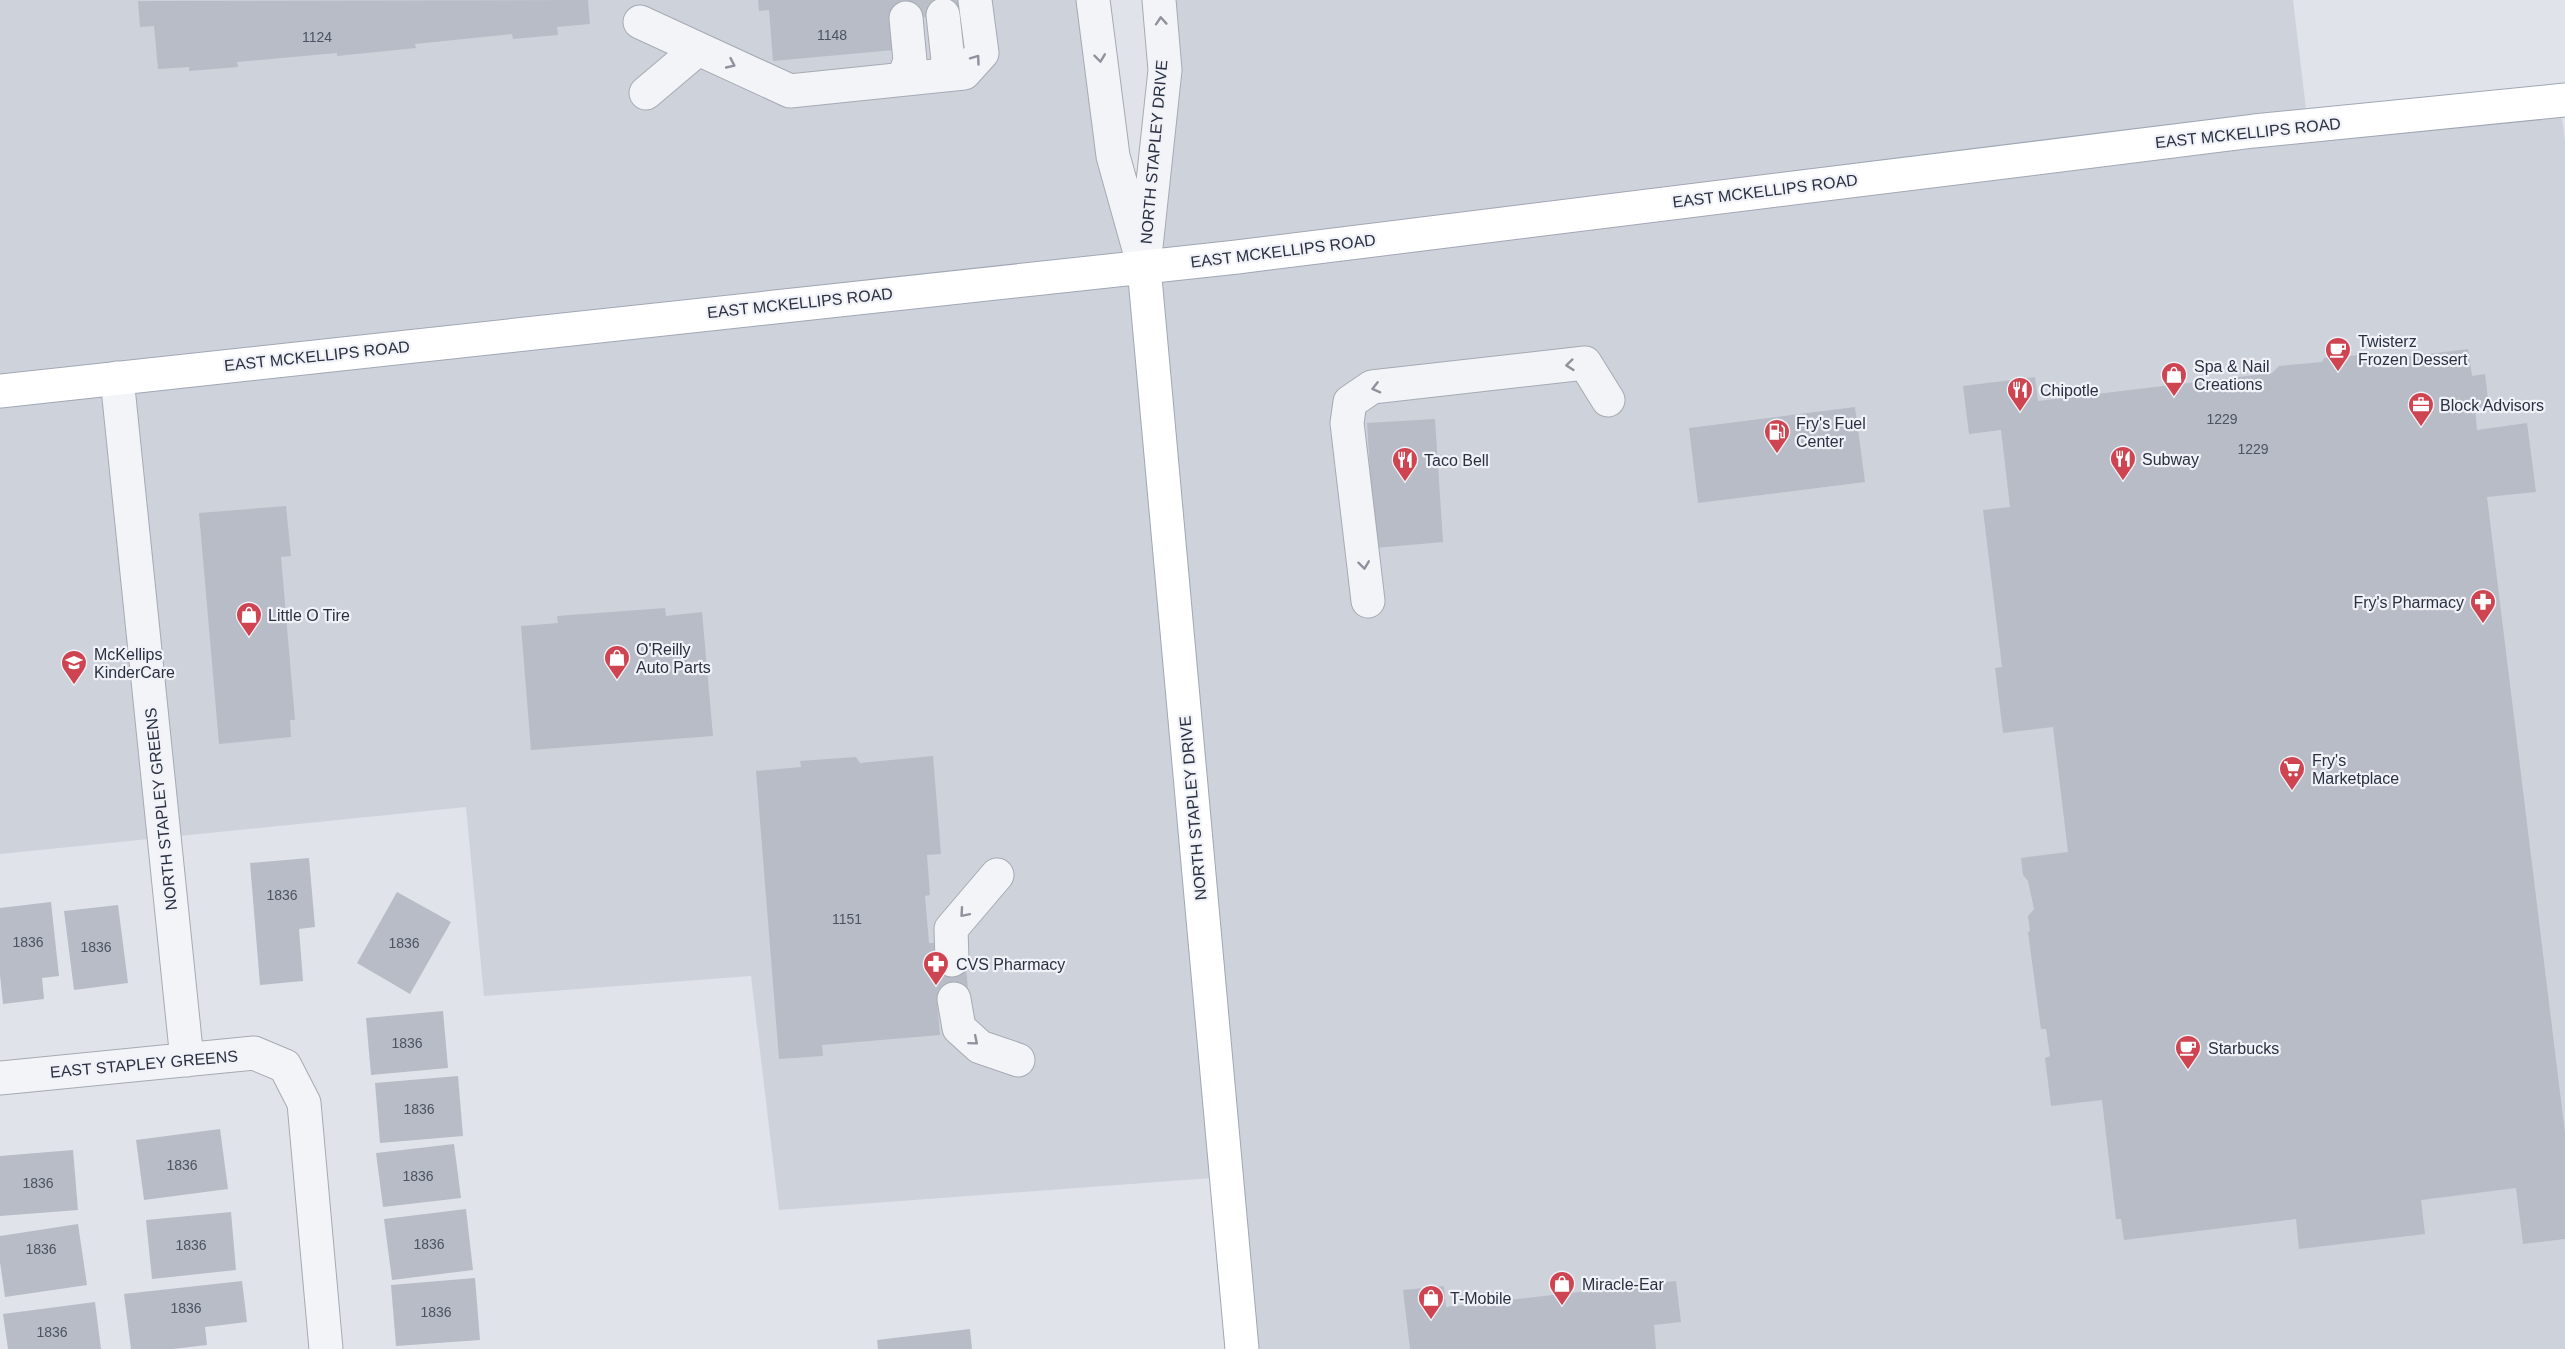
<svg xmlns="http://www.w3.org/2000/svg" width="2565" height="1349" font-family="Helvetica,sans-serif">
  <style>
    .built { fill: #ced2db }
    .building { fill: #b7bcc6 }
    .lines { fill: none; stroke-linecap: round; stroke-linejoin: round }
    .minor-tunnel { stroke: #bbbfc7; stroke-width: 33; stroke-dasharray: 33 16; stroke-linecap: butt }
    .minor-casing { stroke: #a5aab3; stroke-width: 35 }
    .major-casing { stroke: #a0a7b5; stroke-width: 35 }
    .minor { stroke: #f3f4f8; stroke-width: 33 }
    .major { stroke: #fff; stroke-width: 33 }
    .oneway { stroke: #8e929c }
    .labels { text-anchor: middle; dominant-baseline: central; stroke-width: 4.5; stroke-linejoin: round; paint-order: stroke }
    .number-label { font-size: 14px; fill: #4c5362 }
    .street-label { font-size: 16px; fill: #293041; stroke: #f0f2f7 }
    .poi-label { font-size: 16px; fill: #293041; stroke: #f0f2f7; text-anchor: start }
  </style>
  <rect width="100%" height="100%" fill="#e0e3e9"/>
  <path class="built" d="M 0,0 L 1094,0 L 1143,265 L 1159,0 L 2293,0 L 2308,126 L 2560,101 L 2565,141 L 2565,1349 L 1242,1349 L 1226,1177 L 779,1210 L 751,976 L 484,996 L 466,807 L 0,854 Z"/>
  <path class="building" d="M 588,0 L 590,24 L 557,27 L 558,35 L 513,39 L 512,34 L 415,44 L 416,48 L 337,56 L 337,53 L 237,62 L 238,67 L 189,71 L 189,67 L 158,69 L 154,26 L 140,27 L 138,1 Z
    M 758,0 L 958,0 L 960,14 L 891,20 L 894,50 L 773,61 L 769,10 L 759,11 Z
    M 2468,349 L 2472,376 L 2485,374 L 2489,407 L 2475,408 L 2477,430 L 2527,423 L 2536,492 L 2487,497 L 2565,1133 L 2565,1239 L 2523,1244 L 2516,1188 L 2421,1200 L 2425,1234 L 2299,1249 L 2296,1219 L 2124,1240 L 2121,1219 L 2116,1219 L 2102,1100 L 2051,1106 L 2045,1058 L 2050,1056 L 2046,1029 L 2041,1029 L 2028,932 L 2030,931 L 2028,916 L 2034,909 L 2028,881 L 2023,875 L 2021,858 L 2068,852 L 2053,727 L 2003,733 L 1995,668 L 2002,667 L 1983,510 L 2010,507 L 2001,430 L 1969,434 L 1963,386 L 2035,377 L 2038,401 L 2272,373 L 2279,366 L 2322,362 L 2324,358 L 2373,354 L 2379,360 Z
    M 1855,407 L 1865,482 L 1698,503 L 1689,428 Z
    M 1435,419 L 1443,542 L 1375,548 L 1367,423 Z
    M 286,506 L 291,556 L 281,557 L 295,720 L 290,720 L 291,737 L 219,744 L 199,513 Z
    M 665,608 L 666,616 L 702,612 L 713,736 L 531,750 L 521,626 L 558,623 L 557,616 Z
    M 933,756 L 941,854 L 927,855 L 930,895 L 925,896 L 929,943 L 935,943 L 936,960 L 965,958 L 969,998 L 937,1001 L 940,1035 L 822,1045 L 823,1056 L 779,1059 L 756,771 L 801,767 L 800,761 L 856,757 L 860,763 Z
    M 309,858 L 315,927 L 299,929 L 303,981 L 260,985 L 250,863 Z
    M 397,892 L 451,922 L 410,994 L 357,963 Z
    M 51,902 L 59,976 L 42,978 L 44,999 L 3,1004 L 0,975 L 0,908 Z
    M 118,905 L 128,983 L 74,990 L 64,911 Z
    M 443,1011 L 448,1068 L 371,1075 L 366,1018 Z
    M 458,1076 L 463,1136 L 380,1143 L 375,1083 Z
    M 220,1129 L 228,1189 L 144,1200 L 136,1140 Z
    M 454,1144 L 461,1198 L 383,1207 L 376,1153 Z
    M 73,1150 L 78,1210 L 0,1216 L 0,1156 Z
    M 466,1209 L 473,1270 L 392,1280 L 384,1219 Z
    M 231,1212 L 236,1270 L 152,1279 L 146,1220 Z
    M 78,1224 L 87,1285 L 5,1297 L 0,1262 L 0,1236 Z
    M 475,1278 L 480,1340 L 396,1346 L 391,1285 Z
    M 242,1281 L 247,1322 L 205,1327 L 207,1345 L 173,1349 L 131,1349 L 124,1294 Z
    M 1676,1281 L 1681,1322 L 1654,1325 L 1656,1349 L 1410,1349 L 1403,1290 L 1444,1286 L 1446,1307 Z
    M 95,1302 L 101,1349 L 8,1349 L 3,1314 Z
    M 970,1329 L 972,1349 L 878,1349 L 877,1340 Z"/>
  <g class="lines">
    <path class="minor-tunnel" d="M 921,0 L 923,17"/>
    <defs>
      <path id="minor" d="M 1093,0 L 1113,156 L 1144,267
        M 943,15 L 948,60 L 944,75
        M 640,22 L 790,91 L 964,73 L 982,53 L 975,0
        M 903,79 L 910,61 L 906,18
        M 646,93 L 698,49
        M 1146,247 L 1165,70 L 1159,0
        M 117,378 L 187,1060
        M 1368,601 L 1347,423 L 1350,402 L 1372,387 L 1585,363 L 1608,400
        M 952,960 L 951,929 L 997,875
        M 954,999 L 959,1028 L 980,1047 L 1018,1060
        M 0,1078 L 254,1053 L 285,1066 L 304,1103 L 326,1349"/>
      <path id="major" d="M 1144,267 L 1242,1349
        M 0,391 L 1237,257 L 2254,131 L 2565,100"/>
    </defs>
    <use href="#minor" class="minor-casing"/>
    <use href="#major" class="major-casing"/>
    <use href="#minor" class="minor"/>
    <use href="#major" class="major"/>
  </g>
  <defs><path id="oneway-chevron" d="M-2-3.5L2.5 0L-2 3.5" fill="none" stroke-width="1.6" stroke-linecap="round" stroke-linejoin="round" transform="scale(1.5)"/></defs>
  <g class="oneway">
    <use href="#oneway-chevron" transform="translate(1161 21) rotate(-94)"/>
    <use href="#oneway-chevron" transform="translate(1100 58) rotate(83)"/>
    <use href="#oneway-chevron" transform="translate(976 59) rotate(-54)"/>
    <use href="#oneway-chevron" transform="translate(731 64) rotate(25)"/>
    <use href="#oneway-chevron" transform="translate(1570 365) rotate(174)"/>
    <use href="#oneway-chevron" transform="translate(1376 388) rotate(166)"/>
    <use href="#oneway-chevron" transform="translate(1364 565) rotate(83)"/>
    <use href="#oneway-chevron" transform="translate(964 913) rotate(131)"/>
    <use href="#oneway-chevron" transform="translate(974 1041) rotate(40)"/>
  </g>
  <defs>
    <symbol id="cafe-pin" viewBox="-11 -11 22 30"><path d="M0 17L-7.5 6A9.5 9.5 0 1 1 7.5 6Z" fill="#cf4451" stroke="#f0f2f7"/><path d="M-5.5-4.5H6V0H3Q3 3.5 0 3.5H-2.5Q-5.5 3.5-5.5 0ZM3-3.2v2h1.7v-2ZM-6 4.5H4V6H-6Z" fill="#fff"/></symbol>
    <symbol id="shop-pin" viewBox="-11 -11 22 30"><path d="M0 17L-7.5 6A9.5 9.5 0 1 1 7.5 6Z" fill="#cf4451" stroke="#f0f2f7"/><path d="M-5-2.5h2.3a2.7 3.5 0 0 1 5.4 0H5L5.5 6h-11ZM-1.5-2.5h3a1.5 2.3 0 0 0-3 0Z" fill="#fff"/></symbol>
    <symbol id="restaurant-pin" viewBox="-11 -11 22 30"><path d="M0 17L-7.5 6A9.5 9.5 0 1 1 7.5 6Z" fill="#cf4451" stroke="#f0f2f7"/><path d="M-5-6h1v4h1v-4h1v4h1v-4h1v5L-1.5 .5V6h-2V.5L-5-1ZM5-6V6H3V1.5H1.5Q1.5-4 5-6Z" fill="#fff"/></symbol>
    <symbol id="office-pin" viewBox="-11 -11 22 30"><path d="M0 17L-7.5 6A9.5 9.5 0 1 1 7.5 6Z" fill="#cf4451" stroke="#f0f2f7"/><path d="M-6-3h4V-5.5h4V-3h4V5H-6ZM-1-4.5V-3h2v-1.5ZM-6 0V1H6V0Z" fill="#fff"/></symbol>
    <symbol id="fuel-pin" viewBox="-11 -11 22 30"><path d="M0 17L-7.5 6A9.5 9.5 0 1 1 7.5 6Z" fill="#cf4451" stroke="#f0f2f7"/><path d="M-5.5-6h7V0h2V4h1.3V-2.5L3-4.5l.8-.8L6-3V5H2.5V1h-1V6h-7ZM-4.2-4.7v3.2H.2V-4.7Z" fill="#fff"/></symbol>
    <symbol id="pharmacy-pin" viewBox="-11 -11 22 30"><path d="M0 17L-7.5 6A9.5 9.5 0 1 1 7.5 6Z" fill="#cf4451" stroke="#f0f2f7"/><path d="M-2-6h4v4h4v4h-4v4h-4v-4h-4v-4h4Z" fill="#fff"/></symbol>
    <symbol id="school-pin" viewBox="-11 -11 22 30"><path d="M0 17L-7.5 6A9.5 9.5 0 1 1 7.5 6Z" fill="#cf4451" stroke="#f0f2f7"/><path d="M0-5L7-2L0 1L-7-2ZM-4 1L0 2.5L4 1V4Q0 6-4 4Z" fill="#fff"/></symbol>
    <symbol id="supermarket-pin" viewBox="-11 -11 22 30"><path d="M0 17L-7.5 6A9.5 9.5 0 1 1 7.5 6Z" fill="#cf4451" stroke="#f0f2f7"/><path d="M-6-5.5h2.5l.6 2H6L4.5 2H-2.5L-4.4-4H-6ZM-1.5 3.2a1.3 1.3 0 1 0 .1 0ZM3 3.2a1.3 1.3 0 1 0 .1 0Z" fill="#fff"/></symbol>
  </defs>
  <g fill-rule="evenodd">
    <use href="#cafe-pin" x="2323" y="335" width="30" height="40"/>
    <use href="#shop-pin" x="2159" y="360" width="30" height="40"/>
    <use href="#restaurant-pin" x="2005" y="375" width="30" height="40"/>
    <use href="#office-pin" x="2406" y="390" width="30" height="40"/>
    <use href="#fuel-pin" x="1762" y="417" width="30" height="40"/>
    <use href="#restaurant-pin" x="2108" y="444" width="30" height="40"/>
    <use href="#restaurant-pin" x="1390" y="445" width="30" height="40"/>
    <use href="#pharmacy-pin" x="2468" y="587" width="30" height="40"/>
    <use href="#shop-pin" x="234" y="600" width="30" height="40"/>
    <use href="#shop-pin" x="602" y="643" width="30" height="40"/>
    <use href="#school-pin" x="59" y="648" width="30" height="40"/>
    <use href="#supermarket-pin" x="2277" y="754" width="30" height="40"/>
    <use href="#pharmacy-pin" x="921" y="949" width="30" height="40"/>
    <use href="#cafe-pin" x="2173" y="1033" width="30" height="40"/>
    <use href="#shop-pin" x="1547" y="1269" width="30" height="40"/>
    <use href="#shop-pin" x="1416" y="1283" width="30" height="40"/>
  </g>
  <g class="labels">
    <g class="number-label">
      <text x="832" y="35">1148</text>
      <text x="317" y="37">1124</text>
      <text x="2222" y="419">1229</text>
      <text x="2253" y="449">1229</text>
      <text x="282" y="895">1836</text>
      <text x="847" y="919">1151</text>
      <text x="28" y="942">1836</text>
      <text x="404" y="943">1836</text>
      <text x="96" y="947">1836</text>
      <text x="407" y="1043">1836</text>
      <text x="419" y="1109">1836</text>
      <text x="182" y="1165">1836</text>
      <text x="418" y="1176">1836</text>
      <text x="38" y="1183">1836</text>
      <text x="429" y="1244">1836</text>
      <text x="191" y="1245">1836</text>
      <text x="41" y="1249">1836</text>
      <text x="186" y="1308">1836</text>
      <text x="436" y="1312">1836</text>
      <text x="52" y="1332">1836</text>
    </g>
    <g class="street-label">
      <text transform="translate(2248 133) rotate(-6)">EAST MCKELLIPS ROAD</text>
      <text transform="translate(1154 152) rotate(-85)">NORTH STAPLEY DRIVE</text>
      <text transform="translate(1765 191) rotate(-7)">EAST MCKELLIPS ROAD</text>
      <text transform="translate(1283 251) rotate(-7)">EAST MCKELLIPS ROAD</text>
      <text transform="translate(800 303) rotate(-6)">EAST MCKELLIPS ROAD</text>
      <text transform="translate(317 356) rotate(-6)">EAST MCKELLIPS ROAD</text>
      <text transform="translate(1193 808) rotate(-95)">NORTH STAPLEY DRIVE</text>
      <text transform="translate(161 809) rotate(-96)">NORTH STAPLEY GREENS</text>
      <text transform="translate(144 1064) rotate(-5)">EAST STAPLEY GREENS</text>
    </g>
    <g class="poi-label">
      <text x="2358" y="341">Twisterz<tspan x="2358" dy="18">Frozen Dessert</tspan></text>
      <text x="2194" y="366">Spa &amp; Nail<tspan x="2194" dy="18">Creations</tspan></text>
      <text x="2040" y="390">Chipotle</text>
      <text x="2440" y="405">Block Advisors</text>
      <text x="1796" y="423">Fry's Fuel<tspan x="1796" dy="18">Center</tspan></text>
      <text x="2142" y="459">Subway</text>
      <text x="1424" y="460">Taco Bell</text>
      <text x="2464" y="602" text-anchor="end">Fry's Pharmacy</text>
      <text x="268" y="615">Little O Tire</text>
      <text x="636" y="649">O'Reilly<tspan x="636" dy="18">Auto Parts</tspan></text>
      <text x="94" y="654">McKellips<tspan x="94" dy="18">KinderCare</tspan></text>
      <text x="2312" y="760">Fry's<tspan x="2312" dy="18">Marketplace</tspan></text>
      <text x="956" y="964">CVS Pharmacy</text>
      <text x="2208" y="1048">Starbucks</text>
      <text x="1582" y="1284">Miracle-Ear</text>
      <text x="1450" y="1298">T-Mobile</text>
    </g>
  </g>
</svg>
